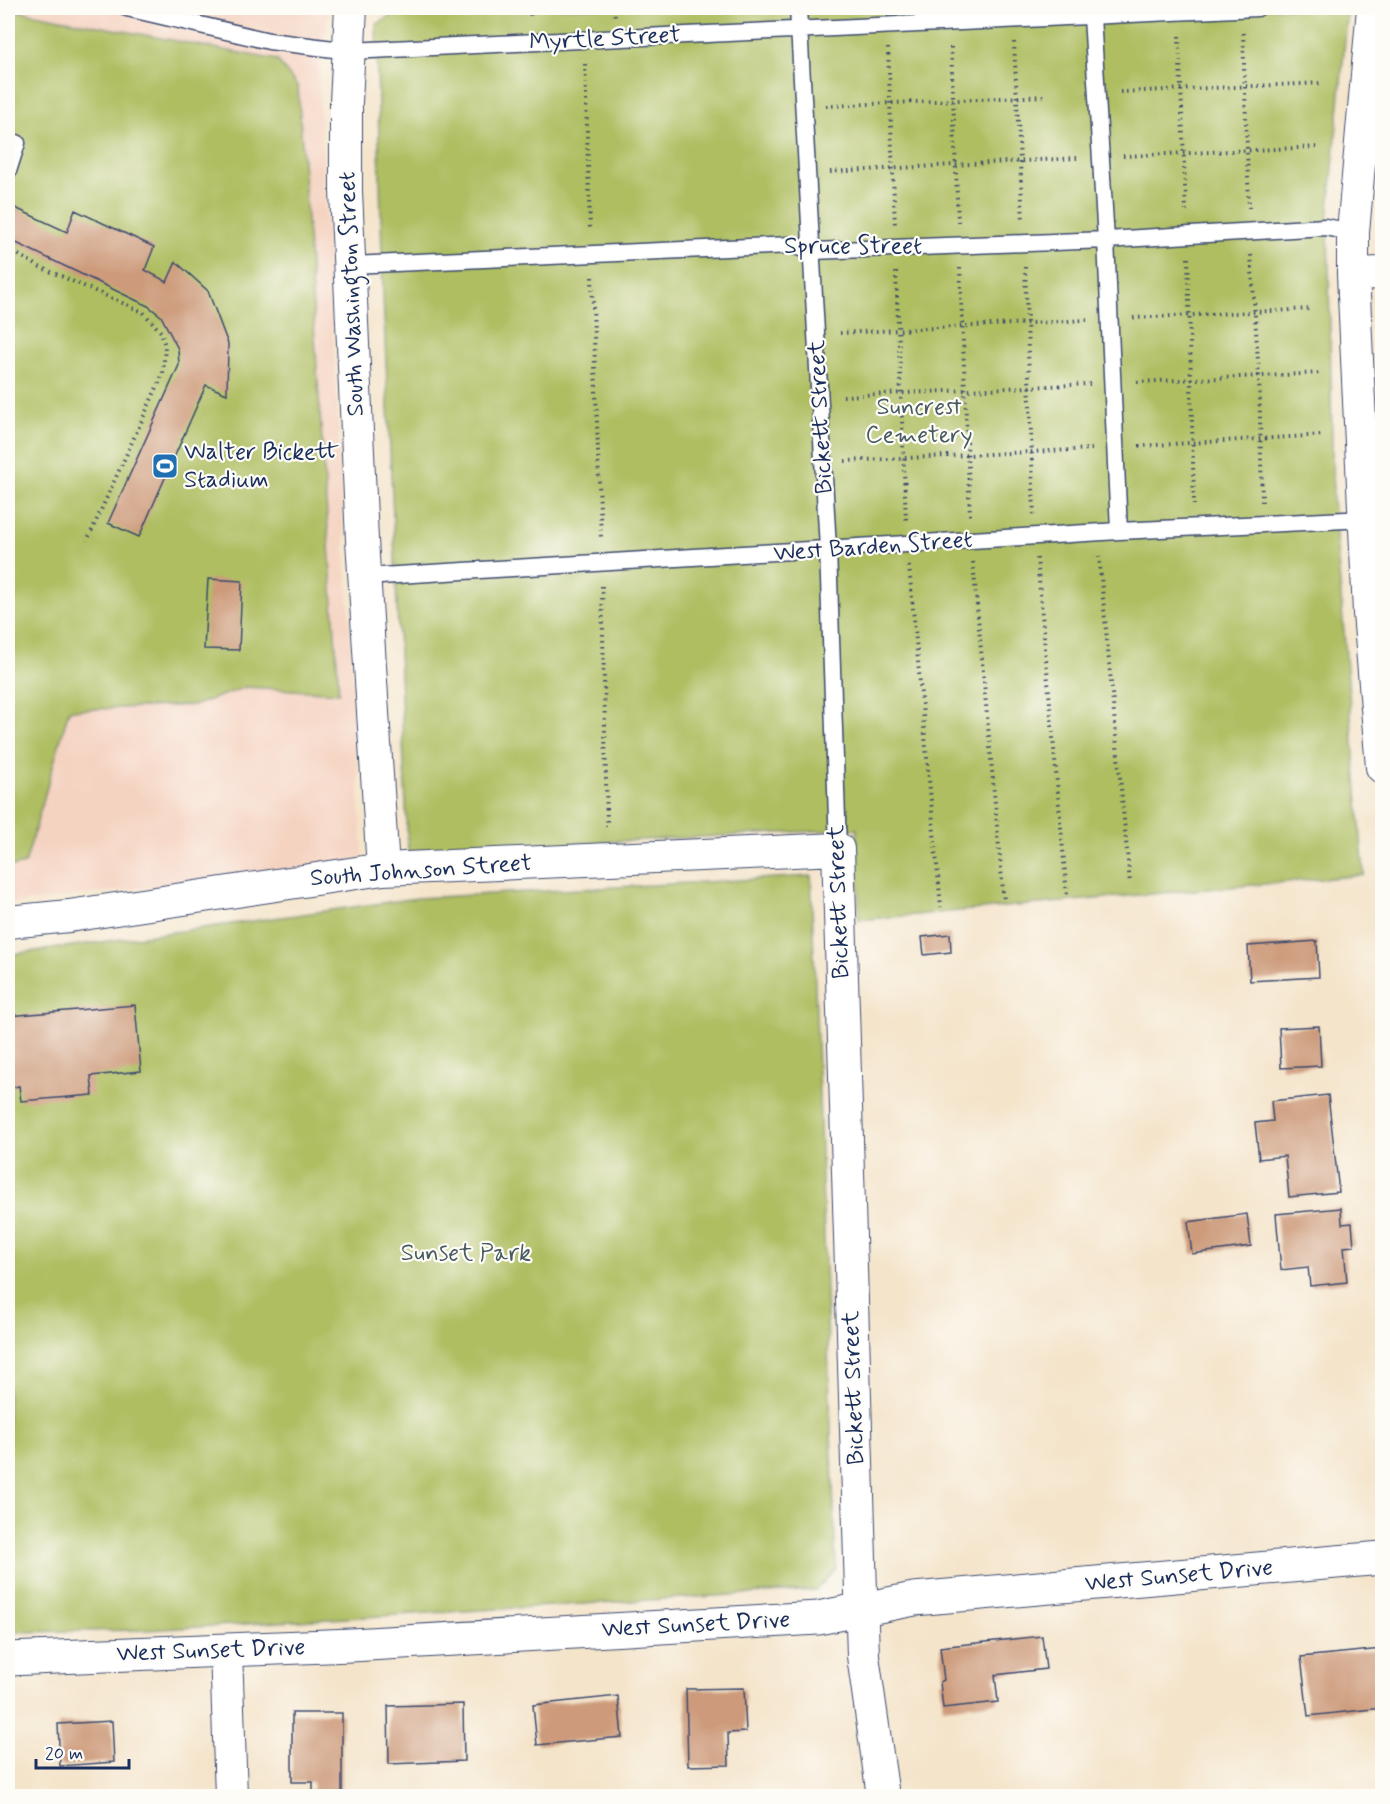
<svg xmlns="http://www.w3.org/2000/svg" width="1390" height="1804" font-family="Mynerve,sans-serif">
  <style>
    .built { fill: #f5d3c1 }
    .green { fill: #aebe61; stroke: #647660; stroke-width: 1.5 }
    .building { fill: #cd9b7c }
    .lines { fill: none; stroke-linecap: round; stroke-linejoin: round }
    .service-casing { stroke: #3c4a6e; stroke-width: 19 }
    .minor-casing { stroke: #3c4a6e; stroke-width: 34 }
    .tertiary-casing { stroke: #3c4a6e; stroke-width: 35 }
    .path { stroke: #3c4a6e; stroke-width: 4; stroke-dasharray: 1.5 4.5; stroke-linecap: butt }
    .service { stroke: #fff; stroke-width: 16 }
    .minor { stroke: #fff; stroke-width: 32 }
    .tertiary { stroke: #fff; stroke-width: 33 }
    .labels { text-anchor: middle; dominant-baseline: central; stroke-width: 4.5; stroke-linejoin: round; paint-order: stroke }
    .street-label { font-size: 24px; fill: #1b2f5e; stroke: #fdfcf7 }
    .park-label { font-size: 24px; fill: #475a5f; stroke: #fdfcf7 }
    .poi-label { font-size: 24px; fill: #1b2f5e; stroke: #fdfcf7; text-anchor: start }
  </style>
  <rect width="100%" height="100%" fill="#fdfcf7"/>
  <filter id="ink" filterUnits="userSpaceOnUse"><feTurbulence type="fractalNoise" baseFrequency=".0167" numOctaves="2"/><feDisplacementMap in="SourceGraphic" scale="12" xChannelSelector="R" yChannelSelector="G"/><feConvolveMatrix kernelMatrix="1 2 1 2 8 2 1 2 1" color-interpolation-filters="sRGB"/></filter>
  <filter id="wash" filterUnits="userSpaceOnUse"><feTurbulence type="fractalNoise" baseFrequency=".008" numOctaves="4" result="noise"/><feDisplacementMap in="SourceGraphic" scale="24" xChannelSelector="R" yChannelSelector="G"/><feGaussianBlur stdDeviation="1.35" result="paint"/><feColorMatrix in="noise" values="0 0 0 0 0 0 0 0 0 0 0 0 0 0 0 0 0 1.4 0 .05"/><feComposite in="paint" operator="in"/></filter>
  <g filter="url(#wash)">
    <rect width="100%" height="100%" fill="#f4e4ca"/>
    <path class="built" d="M 8,8 L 329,8 L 318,77 L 363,861 L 8,904 Z"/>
    <path class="green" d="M 392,8 L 1348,8 L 1328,220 L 1333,500 L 1364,875 L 859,920 L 857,829 L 408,852 L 383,295 L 376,25 L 391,15 Z
      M 8,9 L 277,60 L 298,87 L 339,693 L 246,687 L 195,705 L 69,710 L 25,864 L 8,867 Z
      M 811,876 L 836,1569 L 816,1590 L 146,1630 L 8,1632 L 8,955 L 418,898 Z"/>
    <g id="blocks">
      <path class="building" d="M 11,206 L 67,232 L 75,210 L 154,247 L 145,270 L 167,282 L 176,262 L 208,291 L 228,344 L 227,394 L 206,385 L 139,537 L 108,523 L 179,365 L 178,349 L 161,316 L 148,306 L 8,239 L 8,214 Z
        M 208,579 L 242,581 L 239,650 L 204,649 Z
        M 950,934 L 951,952 L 924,955 L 922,937 Z
        M 1317,941 L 1319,977 L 1250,981 L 1248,946 Z
        M 135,1005 L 141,1071 L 91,1076 L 93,1095 L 21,1101 L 19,1086 L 8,1088 L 8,1016 Z
        M 1319,1026 L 1321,1066 L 1281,1068 L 1279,1028 Z
        M 1328,1095 L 1339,1192 L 1289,1197 L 1285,1156 L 1259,1159 L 1255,1123 L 1273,1121 L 1271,1101 Z
        M 1341,1208 L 1342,1224 L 1352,1223 L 1354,1246 L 1344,1247 L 1347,1282 L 1310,1286 L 1308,1267 L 1281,1270 L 1276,1214 Z
        M 1247,1214 L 1251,1246 L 1192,1254 L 1188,1222 Z
        M 1042,1636 L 1046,1669 L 995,1675 L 998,1702 L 943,1708 L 940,1682 L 944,1680 L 940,1647 Z
        M 1382,1649 L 1382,1708 L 1308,1716 L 1301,1657 Z
        M 744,1688 L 746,1732 L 728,1733 L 729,1765 L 688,1766 L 686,1689 Z
        M 618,1696 L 622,1737 L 537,1745 L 533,1705 Z
        M 463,1704 L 464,1761 L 389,1764 L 388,1706 Z
        M 292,1713 L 342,1713 L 342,1796 L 313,1796 L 313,1782 L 292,1782 Z
        M 112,1721 L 114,1762 L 60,1766 L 58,1724 Z"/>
    </g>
  </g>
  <g filter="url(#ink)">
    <use href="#blocks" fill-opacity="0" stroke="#3c4a6e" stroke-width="1.5"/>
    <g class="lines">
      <defs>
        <path id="service" d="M 127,8 L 269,41 L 350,51 L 1257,8
          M 798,8 L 828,549 L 838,849
          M 1092,17 L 1106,240 L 1119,531
          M 8,171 L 17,143
          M 351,265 L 791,245 L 813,251 L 1106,240 L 1325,227 L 1353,232
          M 364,577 L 1119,531 L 1366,519"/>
        <path id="minor" d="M 351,8 L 346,102 L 346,191 L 362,540 L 383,869
          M 1373,8 L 1353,232 L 1353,274 L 1369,613 L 1382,767
          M 1353,274 L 1382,273
          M 8,922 L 69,916 L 383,869 L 838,849 L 863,1656 L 883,1796
          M 226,1650 L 231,1796"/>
        <path id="tertiary" d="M 8,1659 L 351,1645 L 818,1618 L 914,1599 L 1382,1558"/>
      </defs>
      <use href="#service" class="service-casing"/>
      <use href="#minor" class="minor-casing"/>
      <use href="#tertiary" class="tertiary-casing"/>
      <path class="path" d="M 530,8 L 531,20
        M 614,8 L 615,17
        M 1243,33 L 1249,208
        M 1179,36 L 1186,211
        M 1014,42 L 1023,221
        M 951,47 L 958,222
        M 888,48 L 895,226
        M 585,64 L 590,230
        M 1120,92 L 1323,83
        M 826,106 L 1045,96
        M 1123,156 L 1319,147
        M 830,172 L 1077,158
        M 8,249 L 40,267 L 143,312 L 161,332 L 165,346 L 163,374 L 87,541
        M 1251,255 L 1259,376 L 1262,502
        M 1188,258 L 1194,505
        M 1025,267 L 1034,515
        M 960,268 L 970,516
        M 896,272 L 906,520
        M 592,277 L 601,539
        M 1133,318 L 1312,309
        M 840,333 L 1087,320
        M 1137,382 L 1322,373
        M 843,396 L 1090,384
        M 1139,446 L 1324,435
        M 845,461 L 1092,449
        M 1099,556 L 1130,883
        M 1037,558 L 1067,895
        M 973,562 L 1004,902
        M 909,566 L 941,907
        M 602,586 L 607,827"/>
      <use href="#service" class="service"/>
      <use href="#minor" class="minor"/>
      <use href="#tertiary" class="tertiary"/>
    </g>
  </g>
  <defs>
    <symbol id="stadium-square" viewBox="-11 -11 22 22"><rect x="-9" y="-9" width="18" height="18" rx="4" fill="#1f6fb2" stroke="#fdfcf7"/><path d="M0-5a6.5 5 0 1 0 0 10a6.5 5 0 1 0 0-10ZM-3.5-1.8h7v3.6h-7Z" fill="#fff"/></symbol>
  </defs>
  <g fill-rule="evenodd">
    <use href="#stadium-square" x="150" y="451" width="30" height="30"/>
  </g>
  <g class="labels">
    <g class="street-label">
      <text transform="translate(605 39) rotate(-3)">Myrtle Street</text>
      <text x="853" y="246">Spruce Street</text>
      <text transform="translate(352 294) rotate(-92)">South Washington Street</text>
      <text transform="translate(821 417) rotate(-93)">Bickett Street</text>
      <text transform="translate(873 547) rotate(-4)">West Barden Street</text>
      <text transform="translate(421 871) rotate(-4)">South Johnson Street</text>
      <text transform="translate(839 902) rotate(-92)">Bickett Street</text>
      <text transform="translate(854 1388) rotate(-92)">Bickett Street</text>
      <text transform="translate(1179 1576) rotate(-5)">West Sunset Drive</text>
      <text transform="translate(696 1625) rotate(-3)">West Sunset Drive</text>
      <text transform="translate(211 1651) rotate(-2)">West Sunset Drive</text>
    </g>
    <g class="park-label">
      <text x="919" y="407">Suncrest<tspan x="919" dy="28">Cemetery</tspan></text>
      <text x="466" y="1253">Sunset Park</text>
    </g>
    <g class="poi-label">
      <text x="184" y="452">Walter Bickett<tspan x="184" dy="28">Stadium</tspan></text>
    </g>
  </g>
  <rect width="1390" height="1804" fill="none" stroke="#fdfcf7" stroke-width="30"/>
  <path d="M36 1759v9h93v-9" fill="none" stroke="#1b2f5e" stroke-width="3"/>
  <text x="45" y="1759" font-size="18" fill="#1b2f5e" stroke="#fdfcf7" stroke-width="4.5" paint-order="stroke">20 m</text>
</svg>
